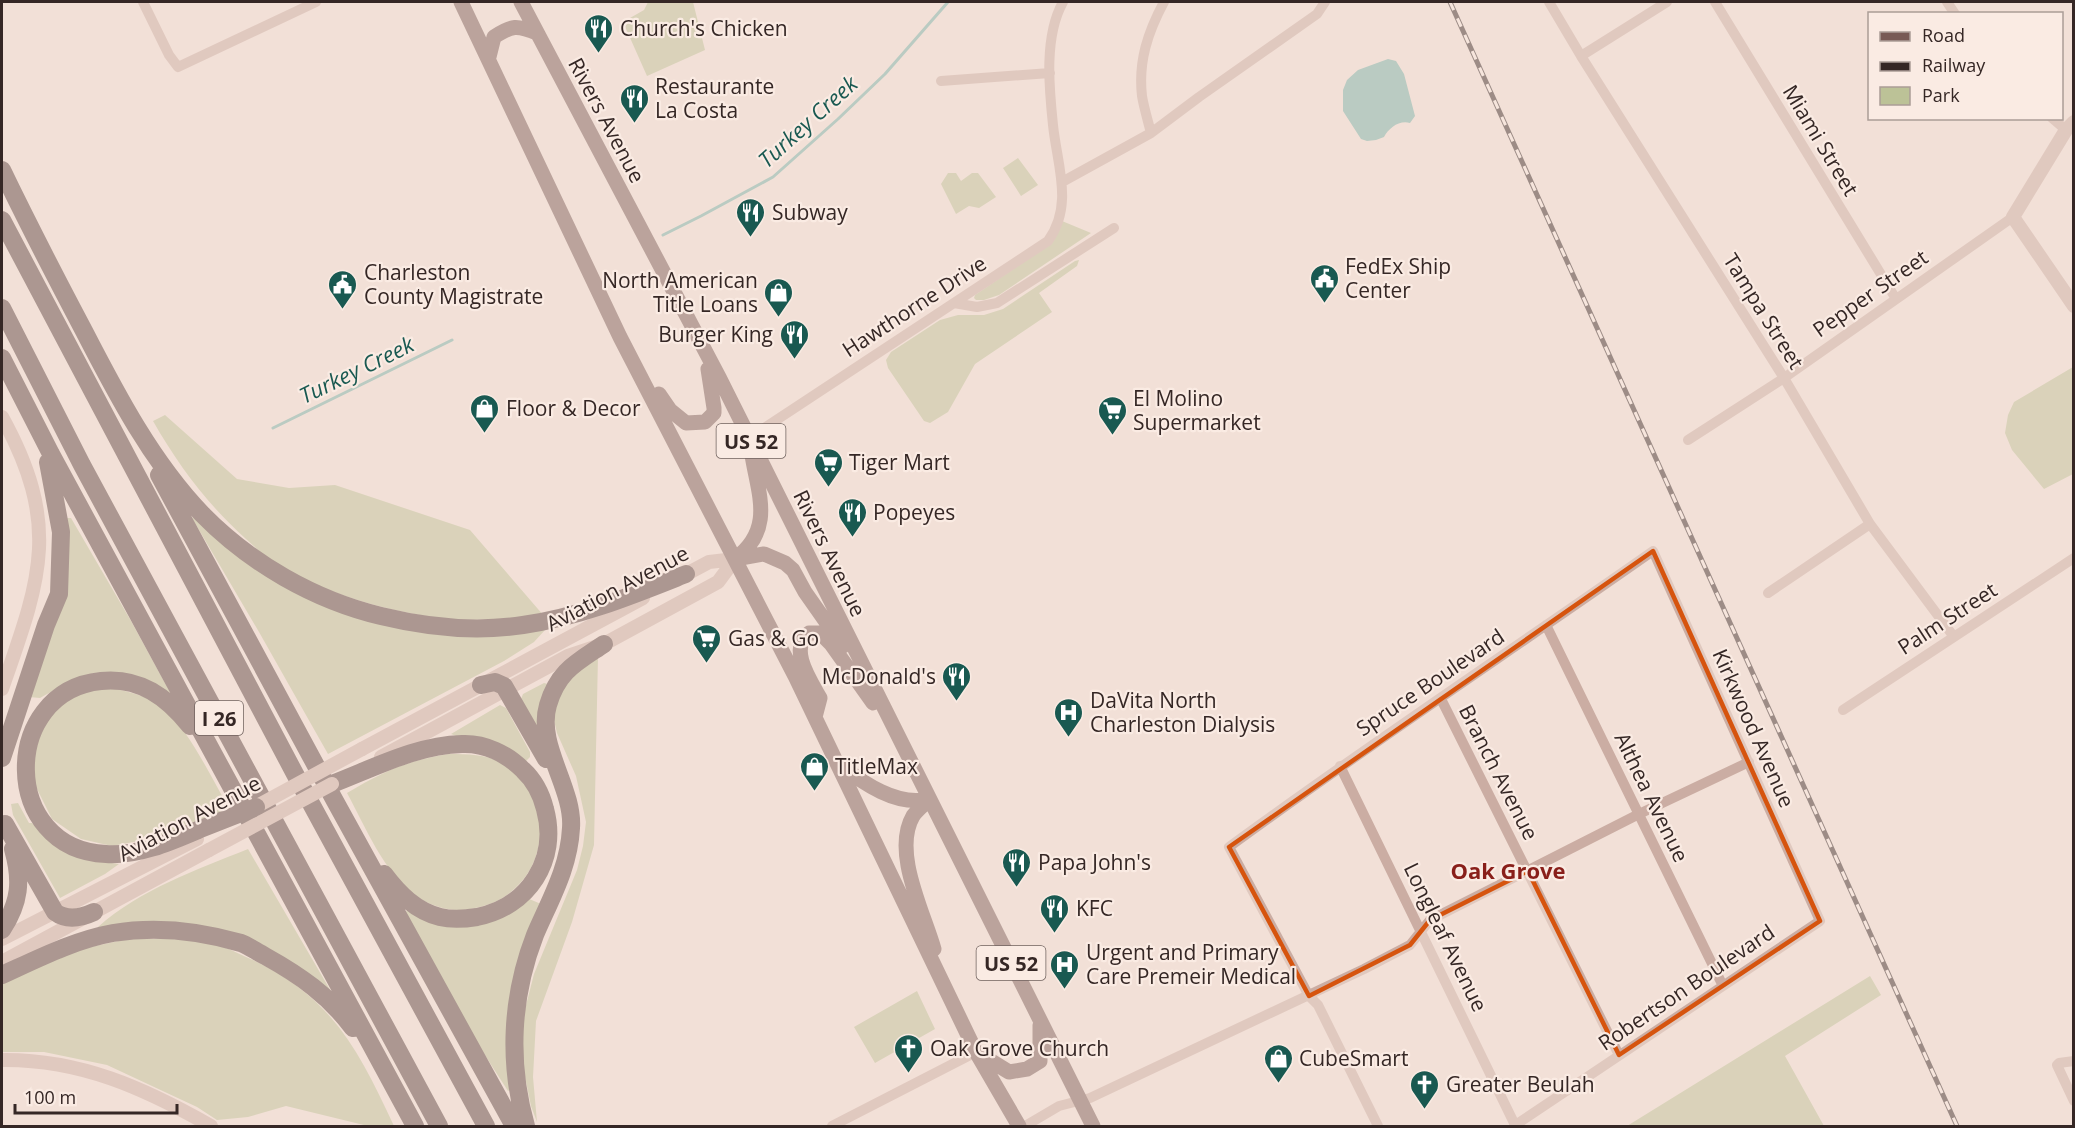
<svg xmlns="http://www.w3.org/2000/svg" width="2075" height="1128" font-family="'Open Sans',sans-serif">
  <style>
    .green { fill: #bcc297 }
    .water { fill: #75b1a8 }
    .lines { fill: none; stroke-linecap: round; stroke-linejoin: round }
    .stream { stroke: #75b1a8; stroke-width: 3 }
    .minor { stroke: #cbada3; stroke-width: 10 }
    .tertiary { stroke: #cbada3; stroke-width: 14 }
    .primary { stroke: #785a55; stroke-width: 15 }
    .motorway { stroke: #573f3c; stroke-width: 18 }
    .rail-casing { stroke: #352725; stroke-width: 5 }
    .rail { stroke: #faebe3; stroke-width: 3; stroke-dasharray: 9; stroke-linecap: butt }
    .tertiary-bridge { stroke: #cbada3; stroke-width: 14 }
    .motorway-bridge { stroke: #573f3c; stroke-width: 18 }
    .marked { fill: none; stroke: #d6540e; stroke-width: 4.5; stroke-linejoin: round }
    .labels { text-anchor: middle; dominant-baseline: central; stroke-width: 4.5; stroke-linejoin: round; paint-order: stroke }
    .shield { fill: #faebe3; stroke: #70625e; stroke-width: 1.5 }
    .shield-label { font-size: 20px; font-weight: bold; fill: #352725 }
    .poi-label { font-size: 21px; fill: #352725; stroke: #faebe3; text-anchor: start }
    .street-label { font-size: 21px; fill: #352725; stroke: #faebe3 }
    .water-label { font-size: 22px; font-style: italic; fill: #195951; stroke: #faebe3 }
    .neighbourhood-label { font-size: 22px; font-weight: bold; fill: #891f1a; stroke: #faebe3 }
  </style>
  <rect width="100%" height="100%" fill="#f2e0d7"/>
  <path class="green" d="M 648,2 L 693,2 L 705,50 L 647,76 L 623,22 L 644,10 Z
    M 1018,158 L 1038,185 L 1021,196 L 1003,168 Z
    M 948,173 L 956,173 L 961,181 L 972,173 L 978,173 L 996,197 L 979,208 L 969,206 L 956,214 L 941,184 Z
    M 1062,221 L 1091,233 L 999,295 L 984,300 L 976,300 L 974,298 L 975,295 L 1044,248 Z
    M 1079,260 L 1077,266 L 1039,293 L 1052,312 L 975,364 L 948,412 L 930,423 L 924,421 L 888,368 L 886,360 L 891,352 L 940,320 L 958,315 L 984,315 L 1003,309 L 1075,261 Z
    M 2073,367 L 2073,474 L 2044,489 L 2012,450 L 2005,433 L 2008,415 L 2014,402 Z
    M 165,415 L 237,479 L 289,488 L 335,485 L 470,530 L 544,616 C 513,618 483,621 452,619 C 397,615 316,592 270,560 C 262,554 254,546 246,539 C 208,505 178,465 153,421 Z
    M 196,515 L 337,611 L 545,630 L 534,642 L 504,661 L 328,754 L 259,632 L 192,518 Z
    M 67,518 L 71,518 L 131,621 L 171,694 L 118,672 L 94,673 L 72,680 L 40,698 L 29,697 Z
    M 598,656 L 594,845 L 572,922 L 536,1021 L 533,1077 L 537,1122 L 531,1106 L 523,1067 L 523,1017 L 534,974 L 577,870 L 583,846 L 586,822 L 576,776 L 557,733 L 553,716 L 559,695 L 569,675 Z
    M 544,683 L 548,684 L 539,731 L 521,699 L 523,694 Z
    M 98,686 C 118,689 147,694 163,708 C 188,728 212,779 229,808 L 194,824 L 155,838 L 112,846 L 81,839 L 52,819 L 35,785 L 32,750 L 52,710 L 79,693 Z
    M 500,705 L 506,708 L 530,752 L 530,757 L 525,762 L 451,734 Z
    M 449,754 C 467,754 486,754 502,763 C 564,802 547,895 475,908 C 454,913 433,908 415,895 C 384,873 365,826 347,793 C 384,771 406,761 449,754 Z
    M 18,803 L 29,823 L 32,823 C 59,852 80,859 119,864 L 105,874 L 60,898 L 13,815 L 11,804 Z
    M 248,849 L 336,1000 L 271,951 L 98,927 C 141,889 196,870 248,849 Z
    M 527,898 L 541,904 L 510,1090 L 508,1091 L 479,1046 L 405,912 L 409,910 L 436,924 Z
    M 128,939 C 159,939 193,937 223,947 C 233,950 243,956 253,960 C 332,997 359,1051 394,1126 L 368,1126 L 286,1106 L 248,1117 L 217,1120 L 197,1107 L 107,1065 L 44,1052 L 2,1052 L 2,981 L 81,949 Z
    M 1870,976 L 1881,995 L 1785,1056 L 1824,1126 L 1627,1126 Z
    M 917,991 L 935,1029 L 875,1063 L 854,1027 Z"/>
  <path class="water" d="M 1388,59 L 1396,61 L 1404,74 L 1415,116 L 1410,123 C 1399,120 1389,128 1384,137 L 1376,140 L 1367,141 L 1361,139 L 1343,111 L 1343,90 L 1347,80 L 1358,70 Z"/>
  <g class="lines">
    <path class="stream" d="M 663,235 L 701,216 L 773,177 L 838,119 L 885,74 L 948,2
      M 273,428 L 452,340"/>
    <path class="minor" d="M 143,2 L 169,55 L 178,67 L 316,2
      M 1549,2 L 1581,56 L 1784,378 L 1870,524 L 1954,637
      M 1715,2 L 1896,299
      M 1947,2 L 1955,14
      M 1581,56 L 1667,2
      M 941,81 L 1050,73
      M 2052,118 L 2066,130
      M 1151,133 C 1148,121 1144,108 1142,96 C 1138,61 1148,32 1164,2
      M 1062,182 L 1151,133 L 1199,97 L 1317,14 L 1325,2
      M 954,303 L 977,307 L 997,303 L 1114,228
      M 749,438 L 1048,241 C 1074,205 1057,165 1053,125 C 1049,87 1044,36 1063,2
      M 1688,440 L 1784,378 L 2013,217
      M 1768,593 L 1870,524
      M 1546,625 L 1723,986
      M 1441,699 L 1619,1055
      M 1843,710 L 2074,558
      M 1340,766 L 1515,1125
      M 2074,1061 L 2059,1063 L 2057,1065 L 2074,1101
      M 832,1126 L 976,1052
      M 1025,1126 L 1059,1106 L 1090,1098 L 1364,969 L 1410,945 L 1430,920 L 1639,814 L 1749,762
      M 1378,1126 L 1318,1005 L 1309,996 L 1229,847 C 1368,745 1512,650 1653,551 L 1820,921 L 1514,1126"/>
    <path class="tertiary" d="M 2074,122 L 2066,130 L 2013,217 L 2074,306
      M 2,417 C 62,526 40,580 2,689
      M 679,578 L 709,562 L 735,559
      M 362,749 L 643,598
      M 381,757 L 568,656 L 604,644 L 718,582 L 735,559
      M 2,939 L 197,839
      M 2,962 L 209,850
      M 2,1060 C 80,1059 144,1088 211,1126"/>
    <path class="primary" d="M 461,2 L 620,337 L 795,676 L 976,1052 L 1019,1126
      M 521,2 L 720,379 L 1093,1126
      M 489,57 L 494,37 C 512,25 517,25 537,33
      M 659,394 L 670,410 L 686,423 L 705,422 L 714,413 L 714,408 L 708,369
      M 735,559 L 764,554 L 785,563 L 793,570 L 805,592 L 843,646
      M 735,559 C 775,529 758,494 752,455
      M 815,717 L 820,698 C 810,680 788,648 809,633 L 820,633 L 831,644 L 873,703
      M 839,764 C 863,783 897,807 929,799
      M 929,799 C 924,805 917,810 913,816 C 892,852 924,913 934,949
      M 978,1053 L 1009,1072 L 1027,1069 L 1040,1061 L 1040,1025"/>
    <path class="motorway" d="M 2,170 C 28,224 56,278 84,331 C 117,395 152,462 202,514 C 250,563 314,600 381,616 C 426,627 477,632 523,625 C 580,617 633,595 686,574
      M 2,220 L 295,774 L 486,1126
      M 2,308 L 82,465 L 439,1126
      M 2,358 L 51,454 L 415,1126
      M 159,475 L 335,801 L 514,1126
      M 481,685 L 495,682 L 504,686 L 546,759
      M 190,726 C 167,697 140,677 101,681 C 0,691 0,850 106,854 C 138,856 170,842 198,830
      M 2,758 L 46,625 L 59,594 L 61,532 L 48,462
      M 332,784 C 374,768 417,745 462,744 C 485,743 507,754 523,770 C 535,781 541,793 545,809 C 559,860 528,907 477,917 C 465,919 452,920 440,917 C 416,911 399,894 384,874
      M 5,824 L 55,912 C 67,921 81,918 94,912
      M 2,930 C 20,902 22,881 13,849
      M 2,975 C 37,959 74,940 113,933 C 155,926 200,931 241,943 C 249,946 257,952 265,956 C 301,976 328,995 353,1028
      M 526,1126 C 508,1063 511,997 535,935 C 550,900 569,868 571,828 C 574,788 536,745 548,705 C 558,671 576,663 604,644"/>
    <defs>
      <path id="rail" d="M 1450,2 L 1957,1126"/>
    </defs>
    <use href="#rail" class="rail-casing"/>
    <use href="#rail" class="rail"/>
    <path class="tertiary-bridge" d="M 248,811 L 362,749
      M 209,850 L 332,784"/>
    <path class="motorway-bridge" d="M 198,830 L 256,807"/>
  </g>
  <path d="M0 0H2075V1128H0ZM 1653,551 L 1820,921 L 1619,1055 L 1528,871 L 1430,920 L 1410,945 L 1309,996 L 1229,847 Z" fill="#f2e0d7" fill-opacity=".55" fill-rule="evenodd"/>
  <path class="marked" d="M 1653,551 L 1820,921 L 1619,1055 L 1528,871 L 1430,920 L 1410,945 L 1309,996 L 1229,847 Z"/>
  <defs>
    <symbol id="restaurant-pin" viewBox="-11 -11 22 30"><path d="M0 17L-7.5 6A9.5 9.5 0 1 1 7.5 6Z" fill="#195951" stroke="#faebe3"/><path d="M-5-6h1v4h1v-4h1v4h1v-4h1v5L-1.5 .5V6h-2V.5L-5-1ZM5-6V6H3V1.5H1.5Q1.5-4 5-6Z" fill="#fff"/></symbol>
    <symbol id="civic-pin" viewBox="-11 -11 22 30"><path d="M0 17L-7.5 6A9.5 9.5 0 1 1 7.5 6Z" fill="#195951" stroke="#faebe3"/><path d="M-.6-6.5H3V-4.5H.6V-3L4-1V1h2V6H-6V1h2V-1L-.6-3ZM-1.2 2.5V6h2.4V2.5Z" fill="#fff"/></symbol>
    <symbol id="shop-pin" viewBox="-11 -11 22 30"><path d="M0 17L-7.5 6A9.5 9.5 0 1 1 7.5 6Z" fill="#195951" stroke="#faebe3"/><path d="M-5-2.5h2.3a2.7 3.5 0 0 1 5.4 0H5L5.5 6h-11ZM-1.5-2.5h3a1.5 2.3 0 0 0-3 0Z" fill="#fff"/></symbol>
    <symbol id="supermarket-pin" viewBox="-11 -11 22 30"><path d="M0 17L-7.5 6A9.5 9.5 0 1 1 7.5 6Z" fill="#195951" stroke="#faebe3"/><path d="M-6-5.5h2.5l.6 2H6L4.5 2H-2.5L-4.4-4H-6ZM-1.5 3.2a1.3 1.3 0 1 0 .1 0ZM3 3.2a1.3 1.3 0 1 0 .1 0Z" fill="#fff"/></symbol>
    <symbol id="hospital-pin" viewBox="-11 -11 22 30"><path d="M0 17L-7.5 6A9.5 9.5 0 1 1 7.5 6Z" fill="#195951" stroke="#faebe3"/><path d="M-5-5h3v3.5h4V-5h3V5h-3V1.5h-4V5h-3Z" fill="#fff"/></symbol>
    <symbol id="church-pin" viewBox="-11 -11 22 30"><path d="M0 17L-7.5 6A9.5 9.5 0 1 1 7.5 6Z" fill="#195951" stroke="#faebe3"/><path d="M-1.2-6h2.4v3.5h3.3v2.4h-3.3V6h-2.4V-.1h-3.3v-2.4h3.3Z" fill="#fff"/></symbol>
  </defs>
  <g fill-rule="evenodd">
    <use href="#restaurant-pin" x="582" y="12" width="33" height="45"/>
    <use href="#restaurant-pin" x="618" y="82" width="33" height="45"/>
    <use href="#restaurant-pin" x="734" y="196" width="33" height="45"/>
    <use href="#civic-pin" x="1308" y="262" width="33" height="45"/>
    <use href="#civic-pin" x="326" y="268" width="33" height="45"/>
    <use href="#shop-pin" x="762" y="276" width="33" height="45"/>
    <use href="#restaurant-pin" x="778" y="318" width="33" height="45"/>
    <use href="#shop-pin" x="468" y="392" width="33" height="45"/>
    <use href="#supermarket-pin" x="1096" y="394" width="33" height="45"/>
    <use href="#supermarket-pin" x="812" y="446" width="33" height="45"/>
    <use href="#restaurant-pin" x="836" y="496" width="33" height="45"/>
    <use href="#supermarket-pin" x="690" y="622" width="33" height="45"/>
    <use href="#restaurant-pin" x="940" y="660" width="33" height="45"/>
    <use href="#hospital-pin" x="1052" y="696" width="33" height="45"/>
    <use href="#shop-pin" x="798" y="750" width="33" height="45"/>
    <use href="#restaurant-pin" x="1000" y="846" width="33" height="45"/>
    <use href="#restaurant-pin" x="1038" y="892" width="33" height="45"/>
    <use href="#hospital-pin" x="1048" y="948" width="33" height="45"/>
    <use href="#church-pin" x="892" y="1032" width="33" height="45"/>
    <use href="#shop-pin" x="1262" y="1042" width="33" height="45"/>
    <use href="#church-pin" x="1408" y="1068" width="33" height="45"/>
  </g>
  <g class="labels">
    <g class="shield">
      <rect x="716.5" y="424" width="69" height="34" rx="4.5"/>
      <rect x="195" y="701" width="48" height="34" rx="4.5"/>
      <rect x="976.5" y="946" width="69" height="34" rx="4.5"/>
    </g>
    <g class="shield-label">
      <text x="751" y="441">US 52</text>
      <text x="219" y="718">I 26</text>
      <text x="1011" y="963">US 52</text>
    </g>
    <g class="poi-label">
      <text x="620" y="28">Church's Chicken</text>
      <text x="655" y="86">Restaurante<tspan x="655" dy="24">La Costa</tspan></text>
      <text x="772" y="212">Subway</text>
      <text x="1345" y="266">FedEx Ship<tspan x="1345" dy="24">Center</tspan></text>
      <text x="364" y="272">Charleston<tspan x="364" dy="24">County Magistrate</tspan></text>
      <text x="758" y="280" text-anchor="end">North American<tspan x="758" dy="24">Title Loans</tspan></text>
      <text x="773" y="334" text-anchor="end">Burger King</text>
      <text x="1133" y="398">El Molino<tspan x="1133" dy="24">Supermarket</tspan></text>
      <text x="506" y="408">Floor &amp; Decor</text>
      <text x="849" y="462">Tiger Mart</text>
      <text x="873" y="512">Popeyes</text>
      <text x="728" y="638">Gas &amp; Go</text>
      <text x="936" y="676" text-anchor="end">McDonald's</text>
      <text x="1090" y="700">DaVita North<tspan x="1090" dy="24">Charleston Dialysis</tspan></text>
      <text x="835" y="766">TitleMax</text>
      <text x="1038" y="862">Papa John's</text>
      <text x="1076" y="908">KFC</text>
      <text x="1086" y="952">Urgent and Primary<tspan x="1086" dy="24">Care Premeir Medical</tspan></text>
      <text x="930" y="1048">Oak Grove Church</text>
      <text x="1299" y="1058">CubeSmart</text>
      <text x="1446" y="1084">Greater Beulah</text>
    </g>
    <g class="street-label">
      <text transform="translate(607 120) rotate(62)">Rivers Avenue</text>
      <text transform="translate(1821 140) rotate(59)">Miami Street</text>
      <text transform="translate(1870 293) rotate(-35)">Pepper Street</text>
      <text transform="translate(914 306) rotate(-33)">Hawthorne Drive</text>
      <text transform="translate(1764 311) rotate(58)">Tampa Street</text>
      <text transform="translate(830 553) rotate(64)">Rivers Avenue</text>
      <text transform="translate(617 588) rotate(-28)">Aviation Avenue</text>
      <text transform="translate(1947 618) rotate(-33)">Palm Street</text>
      <text transform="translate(1430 682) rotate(-34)">Spruce Boulevard</text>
      <text transform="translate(1754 728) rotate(66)">Kirkwood Avenue</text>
      <text transform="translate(1499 772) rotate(63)">Branch Avenue</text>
      <text transform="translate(1652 797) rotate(64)">Althea Avenue</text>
      <text transform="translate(189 818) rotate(-28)">Aviation Avenue</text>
      <text transform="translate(1446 937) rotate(64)">Longleaf Avenue</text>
      <text transform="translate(1686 987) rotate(-34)">Robertson Boulevard</text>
    </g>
    <g class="water-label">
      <text transform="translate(807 121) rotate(-42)">Turkey Creek</text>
      <text transform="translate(356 369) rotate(-26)">Turkey Creek</text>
    </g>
    <g class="neighbourhood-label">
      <text x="1508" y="870">Oak Grove</text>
    </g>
  </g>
  <rect width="2075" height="1128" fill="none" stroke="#352725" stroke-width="6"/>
  <rect x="1868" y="12" width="195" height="108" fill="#faebe3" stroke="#ab9d97" stroke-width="1.5"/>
  <rect x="1880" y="32" width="30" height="9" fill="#785a55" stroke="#ab9d97" stroke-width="1.5"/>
  <text x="1922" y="42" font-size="18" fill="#352725">Road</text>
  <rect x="1880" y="62" width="30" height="9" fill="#352725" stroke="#ab9d97" stroke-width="1.5"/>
  <text x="1922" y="72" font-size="18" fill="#352725">Railway</text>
  <rect x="1880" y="87" width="30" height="18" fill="#bcc297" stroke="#ab9d97" stroke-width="1.5"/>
  <text x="1922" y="102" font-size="18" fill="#352725">Park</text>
  <path d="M15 1104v9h162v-9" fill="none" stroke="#352725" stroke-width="3"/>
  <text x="24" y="1104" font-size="18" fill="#352725" stroke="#faebe3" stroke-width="4.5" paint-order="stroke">100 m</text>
</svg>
